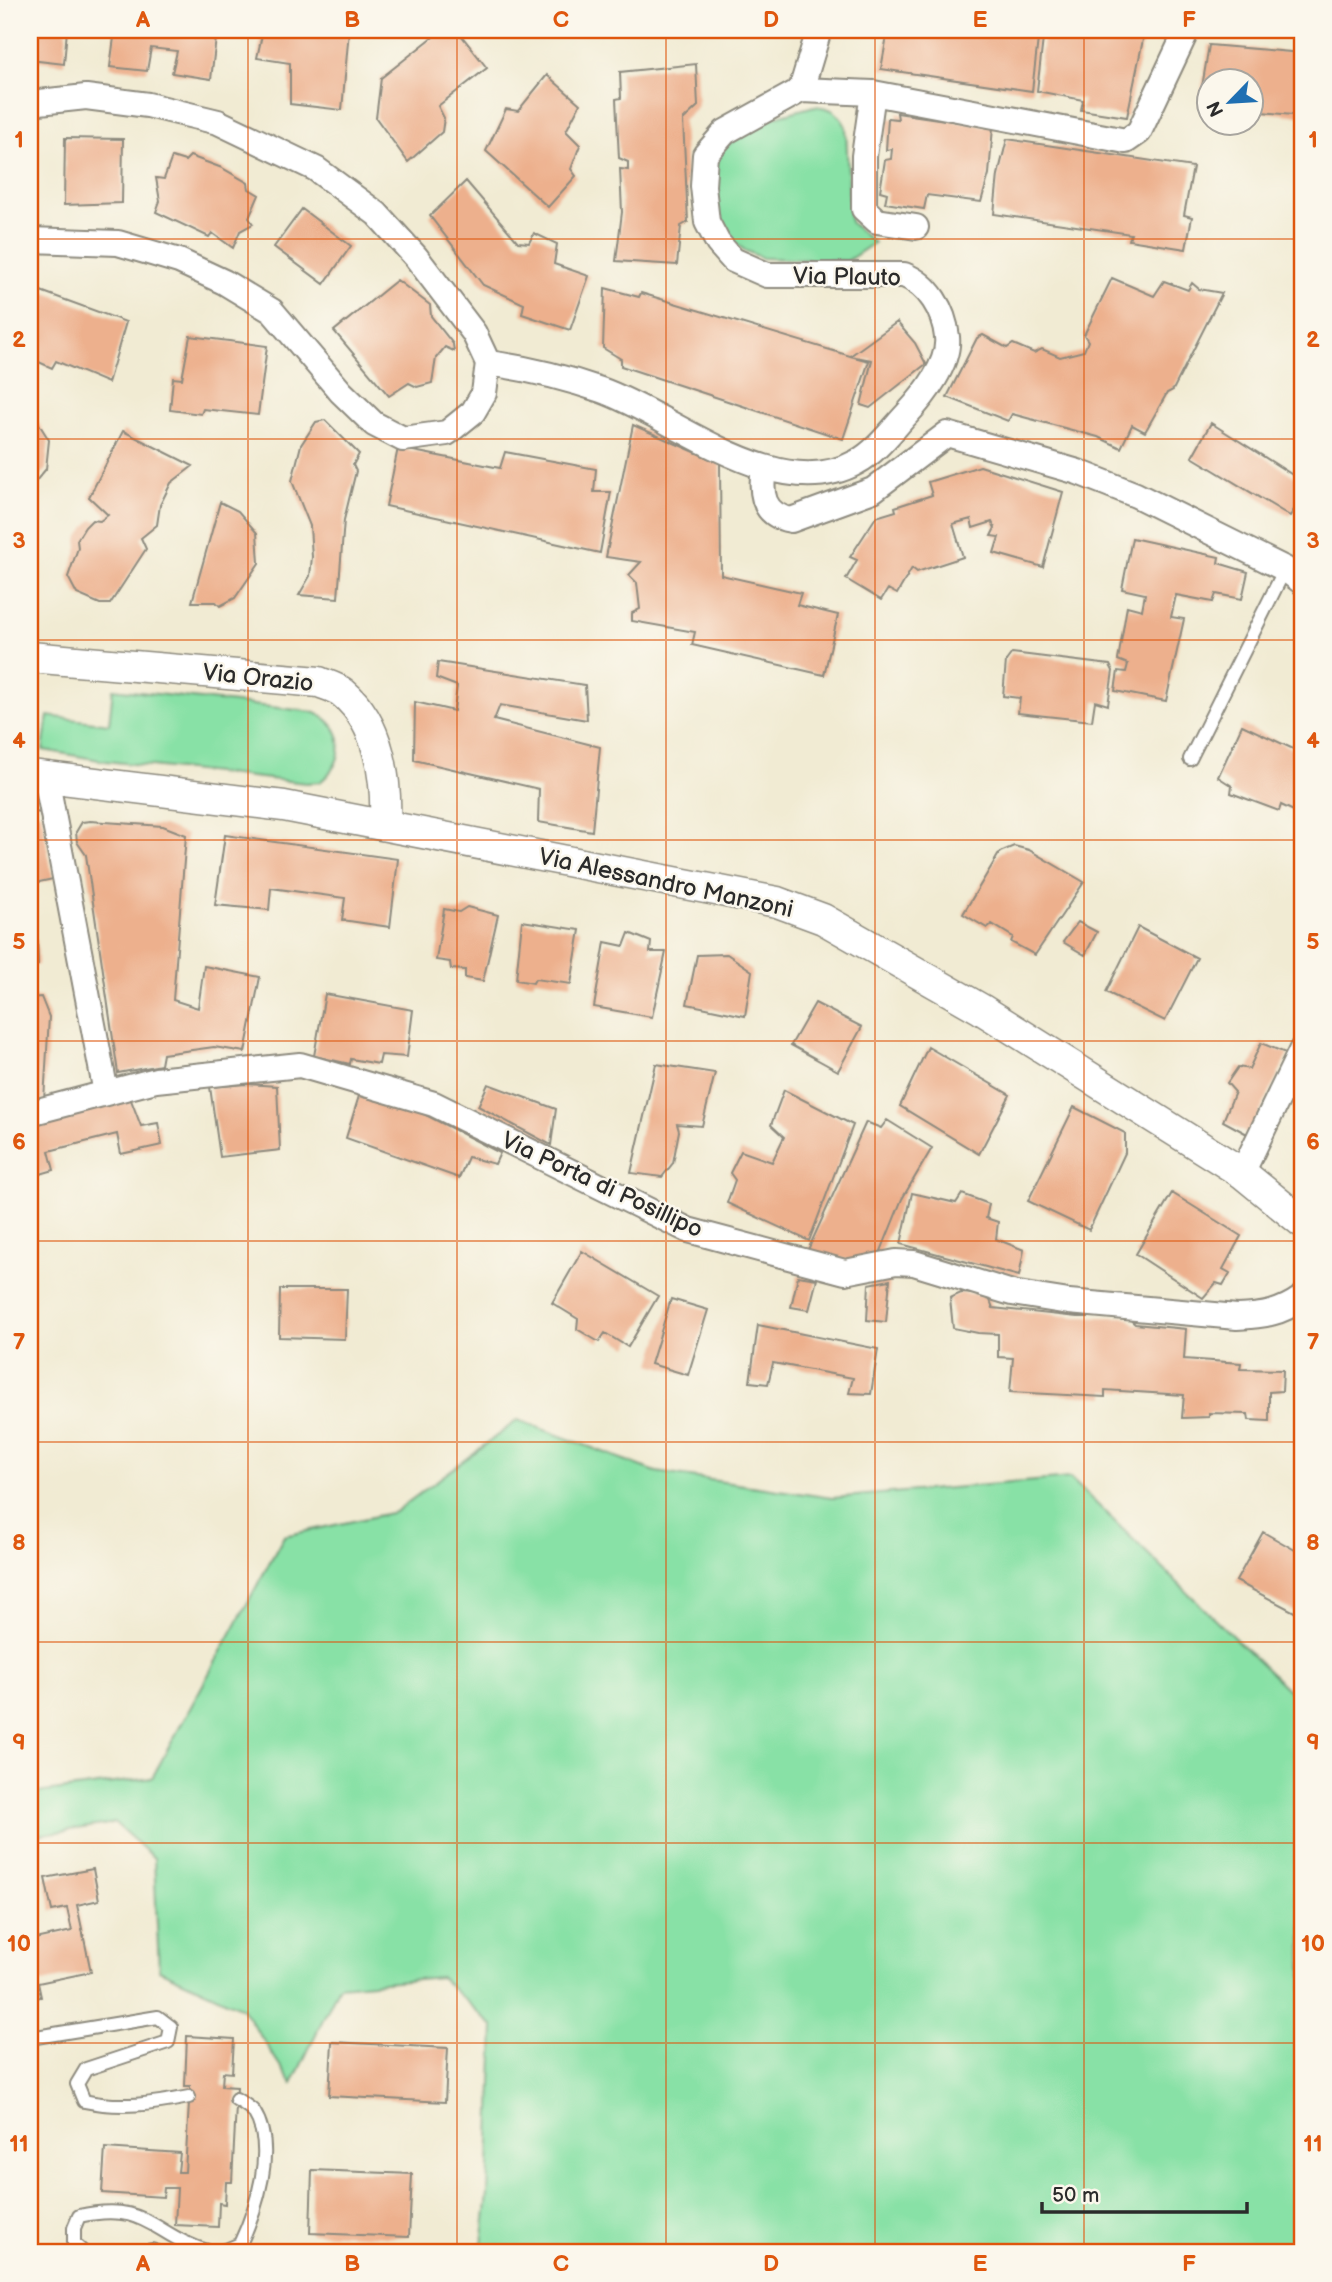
<svg xmlns="http://www.w3.org/2000/svg" width="1332" height="2282" font-family="'Balsamiq Sans',sans-serif">
  <style>
    .green { fill: #88e1a6; stroke: #5a8668; stroke-width: 2 }
    .building { fill: #edb08d }
    .lines { fill: none; stroke-linecap: round; stroke-linejoin: round }
    .service-casing { stroke: #8e8b7f; stroke-width: 16 }
    .minor-casing { stroke: #8e8b7f; stroke-width: 28 }
    .tertiary-casing { stroke: #8e8b7f; stroke-width: 33 }
    .service { stroke: #fff; stroke-width: 12 }
    .minor { stroke: #fff; stroke-width: 24 }
    .tertiary { stroke: #fff; stroke-width: 30 }
    .grid { fill: none; stroke: #df570e; stroke-width: 2; stroke-opacity: 0.55 }
    .labels { text-anchor: middle; dominant-baseline: central; stroke-width: 5; stroke-linejoin: round; paint-order: stroke }
    .street-label { font-size: 24px; fill: #2b2b2b; stroke: #fbf7ec }
    .neatline { fill: none; stroke: #df570e; stroke-width: 2.5 }
    .grid-label { font-size: 23px; text-anchor: middle; font-weight: bold; fill: #df570e }
  </style>
  <rect width="100%" height="100%" fill="#fbf7ec"/>
  <filter id="ink" filterUnits="userSpaceOnUse"><feTurbulence type="fractalNoise" baseFrequency=".0143" numOctaves="2"/><feDisplacementMap in="SourceGraphic" scale="14" xChannelSelector="R" yChannelSelector="G"/><feConvolveMatrix kernelMatrix="1 2 1 2 8 2 1 2 1" color-interpolation-filters="sRGB"/></filter>
  <filter id="wash" filterUnits="userSpaceOnUse"><feTurbulence type="fractalNoise" baseFrequency=".00686" numOctaves="4" result="noise"/><feDisplacementMap in="SourceGraphic" scale="28" xChannelSelector="R" yChannelSelector="G"/><feGaussianBlur stdDeviation="1.57" result="paint"/><feColorMatrix in="noise" values="0 0 0 0 0 0 0 0 0 0 0 0 0 0 0 0 0 1.4 0 .05"/><feComposite in="paint" operator="in"/></filter>
  <g filter="url(#wash)">
    <rect width="100%" height="100%" fill="#f1ebd3"/>
    <path class="green" d="M 814,106 C 831,107 839,112 846,127 L 850,222 L 874,243 L 847,261 L 762,258 L 746,251 L 733,242 L 719,223 L 712,201 L 715,153 L 767,119 Z
      M 113,689 L 314,712 C 347,727 347,760 320,782 L 306,783 L 105,761 L 43,750 L 48,716 L 109,724 Z
      M 518,1420 L 656,1472 L 832,1498 L 1070,1478 L 1288,1690 L 1302,1693 L 1302,2252 L 481,2252 L 488,2195 L 494,2027 L 440,1977 L 339,1986 L 292,2084 L 242,2008 L 159,1970 L 154,1858 L 115,1823 L 30,1836 L 30,1794 L 152,1778 L 284,1536 L 395,1512 Z"/>
    <g id="blocks">
      <path class="building" d="M 30,30 L 67,30 L 64,64 L 30,60 Z
        M 115,30 L 217,30 L 211,79 L 172,73 L 177,51 L 151,48 L 147,71 L 110,67 Z
        M 263,30 L 349,30 L 342,110 L 290,104 L 290,63 L 257,58 Z
        M 442,30 L 457,30 L 487,68 L 438,106 L 444,118 L 442,132 L 408,162 L 376,118 L 381,78 Z
        M 888,30 L 1039,30 L 1032,91 L 881,69 Z
        M 1044,30 L 1084,30 L 1085,36 L 1092,39 L 1094,30 L 1145,30 L 1127,117 L 1081,110 L 1083,100 L 1037,91 Z
        M 1209,45 L 1302,53 L 1302,116 L 1252,111 L 1252,80 L 1210,80 L 1210,106 L 1199,105 Z
        M 696,64 L 698,106 L 683,120 L 688,222 L 681,226 L 677,265 L 616,261 L 622,212 L 620,169 L 628,170 L 628,162 L 619,158 L 616,99 L 621,98 L 620,72 Z
        M 547,75 L 580,104 L 566,131 L 580,145 L 571,169 L 576,176 L 548,207 L 486,151 L 506,109 L 518,111 Z
        M 897,113 L 993,127 L 989,174 L 981,202 L 927,195 L 924,209 L 885,203 L 887,193 L 880,191 L 885,160 L 891,159 L 892,149 L 886,150 L 888,118 L 898,119 Z
        M 65,138 L 123,139 L 122,203 L 64,205 Z
        M 1007,139 L 1193,167 L 1184,215 L 1192,217 L 1186,249 L 1129,240 L 1131,234 L 994,214 L 998,175 Z
        M 190,156 L 222,168 L 248,183 L 249,189 L 259,195 L 249,218 L 253,224 L 240,231 L 233,248 L 212,233 L 209,237 L 156,212 L 160,201 L 156,178 L 164,179 L 172,157 L 185,161 Z
        M 466,181 L 518,242 L 529,243 L 534,233 L 557,244 L 554,264 L 589,276 L 570,330 L 522,314 L 524,304 L 483,285 L 430,216 Z
        M 302,209 L 351,246 L 324,284 L 274,247 Z
        M 1112,278 L 1154,296 L 1164,281 L 1188,290 L 1192,283 L 1199,289 L 1222,293 L 1173,390 L 1167,393 L 1145,432 L 1132,425 L 1121,448 L 1098,437 L 1012,414 L 1008,421 L 947,397 L 977,338 L 983,335 L 1007,348 L 1013,344 L 1034,353 L 1042,349 L 1060,357 L 1084,351 L 1088,341 L 1084,335 Z
        M 397,280 L 430,305 L 431,316 L 453,344 L 454,351 L 445,347 L 436,358 L 432,383 L 417,387 L 409,383 L 389,396 L 334,331 Z
        M 605,288 L 639,297 L 641,293 L 850,356 L 897,322 L 915,343 L 926,364 L 870,408 L 861,405 L 872,360 L 850,356 L 869,361 L 843,439 L 621,366 L 621,359 L 603,348 Z
        M 38,290 L 126,322 L 108,383 L 56,361 L 52,368 L 30,358 L 30,312 Z
        M 190,336 L 267,346 L 258,415 L 203,409 L 201,414 L 170,410 L 173,378 L 182,379 Z
        M 30,420 L 39,424 L 49,440 L 46,469 L 30,488 Z
        M 325,420 L 359,454 L 353,465 L 356,471 L 344,520 L 338,598 L 299,595 L 310,576 L 312,557 L 310,526 L 292,481 L 301,445 L 316,422 Z
        M 1211,423 L 1302,481 L 1302,497 L 1290,516 L 1192,457 Z
        M 633,425 L 720,463 L 721,575 L 801,593 L 797,605 L 838,615 L 824,675 L 692,645 L 695,632 L 632,621 L 632,613 L 640,609 L 637,583 L 629,575 L 641,562 L 606,557 Z
        M 123,431 L 193,466 L 171,483 L 160,505 L 157,525 L 141,538 L 146,549 L 110,604 L 100,604 L 77,594 L 68,577 L 78,548 L 77,540 L 85,527 L 92,520 L 100,521 L 108,515 L 89,497 Z
        M 398,448 L 500,468 L 505,452 L 596,469 L 594,492 L 611,492 L 600,553 L 386,506 Z
        M 980,466 L 1063,492 L 1043,567 L 994,553 L 999,537 L 991,536 L 995,528 L 992,522 L 973,528 L 971,519 L 953,524 L 963,557 L 917,572 L 912,568 L 897,594 L 888,589 L 881,600 L 846,579 L 857,560 L 850,557 L 876,517 L 896,511 L 895,507 L 932,495 L 928,482 Z
        M 220,502 L 238,511 L 257,533 L 259,563 L 235,598 L 220,606 L 216,602 L 192,602 Z
        M 1132,538 L 1219,557 L 1218,563 L 1248,572 L 1242,599 L 1216,594 L 1213,602 L 1176,595 L 1171,617 L 1184,619 L 1166,701 L 1115,691 L 1118,671 L 1126,672 L 1128,664 L 1118,660 L 1127,606 L 1142,610 L 1145,594 L 1122,589 Z
        M 1012,653 L 1110,665 L 1113,671 L 1108,705 L 1095,701 L 1092,721 L 1018,713 L 1020,698 L 1003,696 L 1006,661 Z
        M 438,662 L 585,685 L 587,720 L 500,705 L 494,720 L 600,747 L 592,831 L 538,822 L 539,789 L 414,760 L 415,702 L 454,711 L 457,686 L 436,678 Z
        M 1242,725 L 1302,753 L 1302,815 L 1281,805 L 1279,811 L 1231,793 L 1232,786 L 1218,777 Z
        M 30,811 L 41,813 L 53,879 L 30,884 Z
        M 90,821 L 163,826 L 186,835 L 173,1000 L 198,1008 L 204,966 L 260,977 L 245,1052 L 214,1047 L 163,1054 L 161,1065 L 118,1073 L 86,855 L 77,842 L 76,832 L 82,822 Z
        M 225,835 L 398,859 L 390,927 L 342,920 L 345,898 L 271,888 L 269,910 L 215,905 Z
        M 1014,846 L 1029,850 L 1084,882 L 1035,955 L 1011,942 L 1013,937 L 992,924 L 987,928 L 963,914 L 1000,852 Z
        M 467,907 L 498,915 L 483,981 L 465,978 L 465,970 L 451,969 L 450,962 L 436,960 L 444,909 L 459,912 Z
        M 522,921 L 580,930 L 571,984 L 535,979 L 533,983 L 516,980 Z
        M 1078,922 L 1097,932 L 1085,955 L 1063,942 Z
        M 1138,927 L 1197,958 L 1165,1021 L 1106,992 Z
        M 629,933 L 651,942 L 650,952 L 666,952 L 652,1017 L 594,1007 L 605,942 L 624,946 Z
        M 30,939 L 37,940 L 38,965 L 30,966 Z
        M 727,954 L 752,971 L 745,1016 L 687,1004 L 697,955 Z
        M 325,994 L 413,1010 L 407,1057 L 381,1055 L 379,1064 L 351,1059 L 350,1064 L 314,1056 Z
        M 41,997 L 49,1017 L 44,1100 L 30,1103 L 30,998 Z
        M 815,1003 L 862,1027 L 838,1071 L 791,1045 Z
        M 1261,1043 L 1288,1054 L 1249,1135 L 1223,1121 L 1235,1092 L 1227,1083 L 1238,1067 L 1249,1069 Z
        M 928,1047 L 1010,1095 L 979,1154 L 900,1106 Z
        M 656,1064 L 715,1073 L 702,1126 L 677,1124 L 679,1131 L 673,1163 L 662,1177 L 631,1173 Z
        M 247,1084 L 277,1086 L 280,1150 L 220,1157 L 210,1087 Z
        M 488,1084 L 556,1109 L 551,1145 L 478,1106 Z
        M 784,1090 L 853,1125 L 809,1241 L 727,1203 L 735,1180 L 730,1173 L 741,1151 L 772,1162 L 784,1137 L 771,1125 Z
        M 359,1096 L 418,1111 L 500,1153 L 495,1164 L 468,1157 L 459,1178 L 346,1138 Z
        M 131,1100 L 141,1126 L 158,1123 L 162,1145 L 121,1154 L 117,1134 L 49,1151 L 54,1170 L 30,1177 L 30,1120 L 112,1101 Z
        M 1074,1107 L 1125,1133 L 1125,1153 L 1089,1230 L 1028,1201 Z
        M 887,1120 L 932,1148 L 902,1199 L 879,1256 L 854,1261 L 807,1252 L 866,1122 L 881,1128 Z
        M 912,1193 L 956,1203 L 962,1194 L 989,1204 L 986,1218 L 998,1222 L 996,1239 L 1024,1250 L 1019,1276 L 901,1244 Z
        M 1172,1193 L 1241,1236 L 1223,1269 L 1230,1273 L 1223,1285 L 1216,1283 L 1203,1298 L 1136,1254 Z
        M 582,1251 L 658,1296 L 628,1347 L 605,1333 L 599,1342 L 577,1329 L 578,1319 L 552,1303 Z
        M 798,1276 L 817,1279 L 809,1310 L 791,1307 Z
        M 890,1280 L 886,1322 L 867,1320 L 869,1284 Z
        M 280,1289 L 347,1289 L 345,1339 L 279,1337 Z
        M 961,1293 L 988,1295 L 993,1308 L 1077,1317 L 1127,1317 L 1135,1324 L 1186,1329 L 1184,1359 L 1241,1363 L 1240,1369 L 1283,1370 L 1282,1391 L 1269,1392 L 1269,1421 L 1249,1420 L 1248,1414 L 1209,1413 L 1209,1417 L 1182,1418 L 1184,1395 L 1105,1390 L 1105,1397 L 1010,1392 L 1013,1358 L 998,1357 L 998,1334 L 978,1333 L 953,1328 L 950,1298 Z
        M 671,1299 L 708,1310 L 688,1375 L 651,1364 Z
        M 758,1325 L 878,1349 L 871,1394 L 849,1393 L 853,1378 L 773,1363 L 768,1384 L 750,1382 Z
        M 1263,1532 L 1302,1554 L 1302,1616 L 1236,1581 Z
        M 93,1869 L 99,1900 L 77,1905 L 91,1972 L 38,1983 L 41,1997 L 30,1999 L 30,1940 L 72,1931 L 67,1908 L 52,1911 L 45,1878 Z
        M 187,2036 L 234,2039 L 232,2073 L 223,2072 L 222,2086 L 237,2087 L 232,2182 L 226,2182 L 225,2204 L 219,2203 L 218,2227 L 175,2225 L 177,2188 L 164,2188 L 163,2197 L 102,2193 L 105,2148 L 180,2153 L 178,2172 L 185,2172 L 190,2086 L 185,2086 Z
        M 332,2042 L 448,2048 L 445,2102 L 329,2096 Z
        M 312,2170 L 412,2174 L 409,2237 L 310,2233 Z"/>
    </g>
  </g>
  <g filter="url(#ink)">
    <use href="#blocks" fill-opacity="0" stroke="#8e8b7f" stroke-width="2"/>
    <g class="lines">
      <defs>
        <path id="service" d="M 1190,759 L 1285,569
          M 30,2038 L 158,2017 L 171,2027 L 168,2042 L 86,2069 L 77,2084 L 84,2101 C 121,2109 153,2104 189,2097
          M 83,2252 L 74,2244 L 74,2228 L 79,2216 C 149,2200 153,2237 211,2252
          M 141,2252 L 152,2250 L 158,2252
          M 221,2252 L 240,2244 C 256,2210 277,2148 254,2112 C 250,2107 241,2102 236,2099"/>
        <path id="minor" d="M 801,90 L 873,93 L 1126,141 L 1139,132 L 1187,30
          M 873,93 L 864,156 L 864,209 L 877,221 L 916,227
          M 30,103 L 86,97 L 148,105 L 218,122 L 316,169 L 377,214 L 416,257 L 474,333 L 488,363 L 484,393 L 473,412 L 447,433 L 403,439 L 374,424 L 341,392 L 272,311 L 224,282 L 179,261 L 118,243 L 30,240
          M 488,363 C 525,368 566,378 601,390 C 675,416 777,507 857,462 C 876,452 892,430 907,414 C 924,396 950,363 947,337 C 944,310 929,285 904,275 L 767,275 L 733,260 L 718,243 L 707,222 L 703,186 L 705,155 L 725,132 L 801,90 L 819,30
          M 764,468 C 760,493 762,515 791,520 L 873,490 L 947,434 L 1078,472 L 1136,495 L 1285,569 L 1302,582
          M 46,777 L 106,1093
          M 30,1113 L 156,1080 L 300,1065 L 434,1104 L 688,1230 L 845,1272 L 896,1262 L 914,1263 L 1012,1293 L 1069,1302 L 1237,1317 C 1264,1316 1281,1313 1302,1298
          M 1242,1173 L 1302,1049"/>
        <path id="tertiary" d="M 30,657 L 319,682 C 326,685 337,688 343,693 C 380,724 387,780 385,824
          M 30,775 L 284,806 L 777,902 L 823,919 L 981,1009 L 1242,1173 L 1302,1222"/>
      </defs>
      <use href="#service" class="service-casing"/>
      <use href="#minor" class="minor-casing"/>
      <use href="#tertiary" class="tertiary-casing"/>
      <use href="#service" class="service"/>
      <use href="#minor" class="minor"/>
      <use href="#tertiary" class="tertiary"/>
    </g>
  </g>
  <path class="grid" d="M 248,30 L 248,2252M 457,30 L 457,2252M 666,30 L 666,2252M 875,30 L 875,2252M 1084,30 L 1084,2252M 30,239 L 1302,239M 30,439 L 1302,439M 30,640 L 1302,640M 30,840 L 1302,840M 30,1041 L 1302,1041M 30,1241 L 1302,1241M 30,1442 L 1302,1442M 30,1642 L 1302,1642M 30,1843 L 1302,1843M 30,2043 L 1302,2043"/>
  <g class="labels">
    <g class="street-label">
      <text transform="translate(847 277) rotate(1)">Via Plauto</text>
      <text transform="translate(258 678) rotate(6)">Via Orazio</text>
      <text transform="translate(666 883) rotate(12)">Via Alessandro Manzoni</text>
      <text transform="translate(602 1185) rotate(25)">Via Porta di Posillipo</text>
    </g>
  </g>
  <rect width="1332" height="2282" fill="none" stroke="#fbf7ec" stroke-width="77"/>
  <g transform="translate(1230 102) rotate(245)"><circle r="33" fill="#fbf7ec" stroke="#a8a59f" stroke-width="2"/>
  <path d="M0-5L12 26L0 18L-12 26Z" fill="#1f6fb2"/>
  <text y="-10" font-size="19" font-weight="bold" text-anchor="middle" fill="#2b2b2b">N</text>
  </g>
  <path d="M1042 2202v10h205v-10" fill="none" stroke="#2b2b2b" stroke-width="3.5"/>
  <text x="1052" y="2202" font-size="21" fill="#2b2b2b" stroke="#fbf7ec" stroke-width="5" paint-order="stroke">50 m</text>
  <rect x="38" y="38" width="1256" height="2206" class="neatline"/>
  <g class="grid-label">
    <text x="143" y="27">A</text>
    <text x="352" y="27">B</text>
    <text x="561" y="27">C</text>
    <text x="771" y="27">D</text>
    <text x="980" y="27">E</text>
    <text x="1189" y="27">F</text>
    <text x="19" y="147">1</text>
    <text x="1313" y="147">1</text>
    <text x="19" y="347">2</text>
    <text x="1313" y="347">2</text>
    <text x="19" y="548">3</text>
    <text x="1313" y="548">3</text>
    <text x="19" y="748">4</text>
    <text x="1313" y="748">4</text>
    <text x="19" y="949">5</text>
    <text x="1313" y="949">5</text>
    <text x="19" y="1149">6</text>
    <text x="1313" y="1149">6</text>
    <text x="19" y="1349">7</text>
    <text x="1313" y="1349">7</text>
    <text x="19" y="1550">8</text>
    <text x="1313" y="1550">8</text>
    <text x="19" y="1750">9</text>
    <text x="1313" y="1750">9</text>
    <text x="19" y="1951">10</text>
    <text x="1313" y="1951">10</text>
    <text x="19" y="2151">11</text>
    <text x="1313" y="2151">11</text>
    <text x="143" y="2271">A</text>
    <text x="352" y="2271">B</text>
    <text x="561" y="2271">C</text>
    <text x="771" y="2271">D</text>
    <text x="980" y="2271">E</text>
    <text x="1189" y="2271">F</text>
  </g>
</svg>
